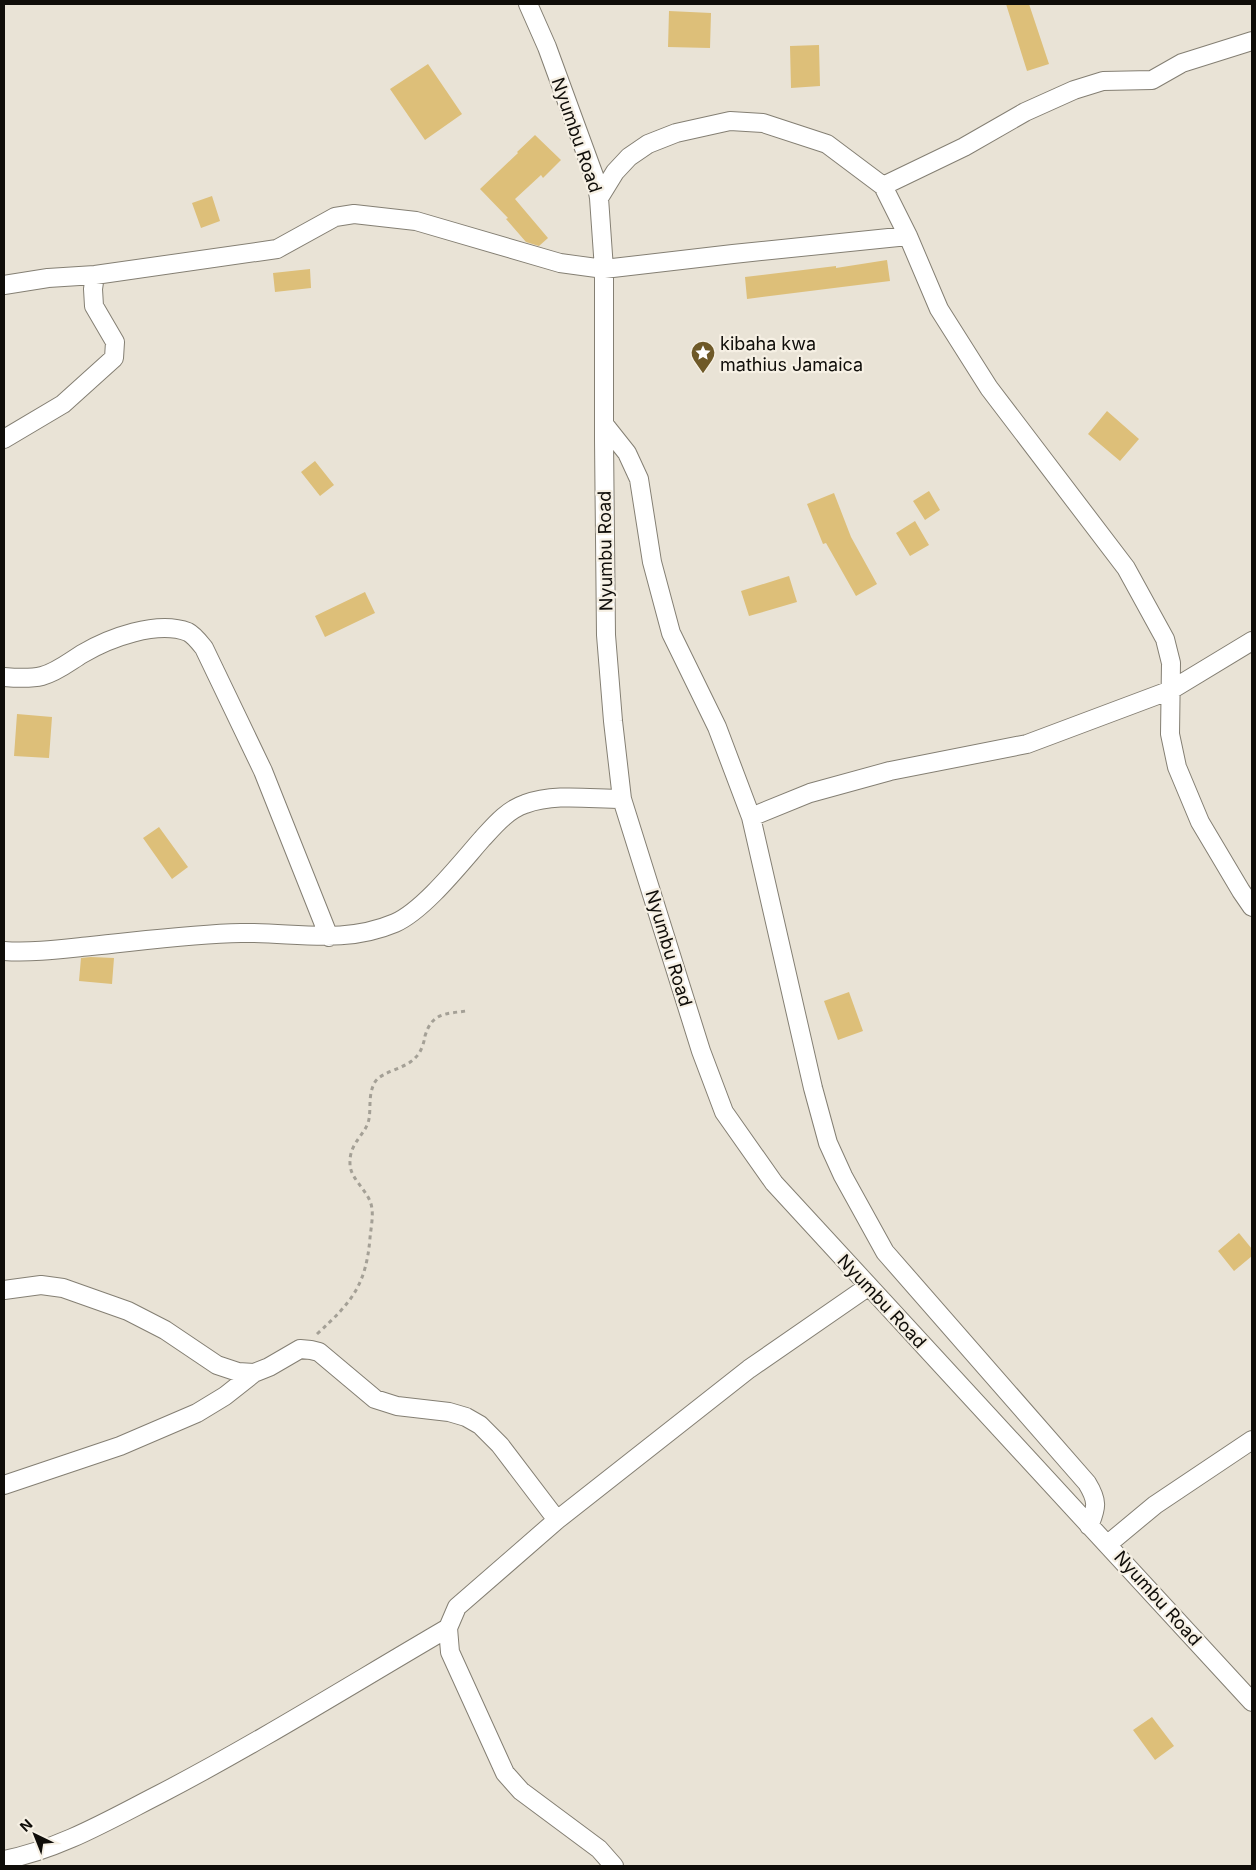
<svg xmlns="http://www.w3.org/2000/svg" width="1256" height="1870" font-family="Inter,sans-serif">
  <style>
    .building { fill: #ddbf79 }
    .lines { fill: none; stroke-linecap: round; stroke-linejoin: round }
    .minor-casing { stroke: #847f73; stroke-width: 20 }
    .path { stroke: #a4a096; stroke-width: 3; stroke-dasharray: 4 4; stroke-linecap: butt }
    .minor { stroke: #fff; stroke-width: 18 }
    .labels { text-anchor: middle; dominant-baseline: central; stroke-width: 4.5; stroke-linejoin: round; paint-order: stroke }
    .street-label { font-size: 18px; fill: #0f0d09; stroke: #f6f0e4 }
    .poi-label { font-size: 18px; fill: #0f0d09; stroke: #f6f0e4; text-anchor: start }
  </style>
  <rect width="100%" height="100%" fill="#e9e3d6"/>
  <path class="building" d="M 1006,4 L 1029,4 L 1049,64 L 1027,71 Z
    M 669,11 L 711,13 L 710,48 L 668,47 Z
    M 819,45 L 820,86 L 791,88 L 790,46 Z
    M 428,64 L 462,114 L 425,140 L 390,89 Z
    M 535,135 L 561,160 L 543,178 L 541,175 L 515,199 L 548,238 L 539,246 L 526,242 L 506,219 L 508,218 L 480,189 L 518,153 L 517,152 Z
    M 212,196 L 220,221 L 201,228 L 192,203 Z
    M 887,260 L 890,281 L 747,299 L 745,277 L 836,266 L 836,268 Z
    M 310,269 L 311,288 L 275,292 L 273,273 Z
    M 1107,411 L 1139,439 L 1120,461 L 1088,434 Z
    M 315,461 L 334,485 L 320,496 L 301,472 Z
    M 929,491 L 940,510 L 925,520 L 913,501 Z
    M 834,493 L 851,537 L 877,584 L 856,596 L 826,543 L 823,544 L 807,504 Z
    M 915,521 L 929,545 L 910,556 L 896,533 Z
    M 789,576 L 797,602 L 749,616 L 741,591 Z
    M 365,592 L 375,613 L 325,637 L 315,616 Z
    M 17,714 L 52,717 L 49,758 L 14,756 Z
    M 159,827 L 188,867 L 172,879 L 143,838 Z
    M 91,957 L 114,958 L 112,984 L 79,981 L 81,958 Z
    M 849,992 L 863,1031 L 838,1040 L 824,1001 Z
    M 1239,1233 L 1252,1249 L 1252,1256 L 1234,1271 L 1218,1251 Z
    M 1152,1717 L 1174,1746 L 1155,1760 L 1133,1730 Z"/>
  <g class="lines">
    <defs>
      <path id="minor" d="M 528,4 L 547,47 L 596,181 L 599,198 L 604,269 L 604,440 L 606,635 L 613,721 L 622,799 L 701,1051 L 724,1112 L 774,1183 L 1252,1702
        M 883,186 L 964,147 L 1025,112 L 1074,90 L 1103,81 L 1152,80 L 1182,63 L 1252,41
        M 599,198 L 615,172 L 629,157 L 648,144 L 676,133 L 730,121 L 763,123 L 827,144 L 883,186 L 908,236 L 939,309 L 989,388 L 1126,568 L 1165,639 L 1171,663 L 1170,734 L 1177,767 L 1200,822 L 1241,891 L 1252,907
        M 4,285 L 48,278 L 95,275 L 277,249 L 335,217 L 354,214 L 416,221 L 560,263 L 604,269 L 733,254 L 908,236
        M 604,424 L 627,453 L 639,479 L 652,562 L 671,633 L 717,727 L 751,817 L 813,1088 L 828,1143 L 843,1176 L 885,1252 L 1087,1483 C 1098,1501 1097,1507 1089,1526
        M 4,439 L 63,404 L 114,358 L 115,342 L 94,306 L 93,289 L 95,275
        M 4,677 C 16,678 30,679 42,676 C 57,672 69,662 82,654 C 109,638 157,620 188,632 C 194,635 200,643 204,648 L 263,771 L 329,937
        M 751,817 L 810,793 L 890,771 L 1027,744 L 1171,690 L 1252,641
        M 4,951 C 32,953 62,949 91,946 C 141,941 191,934 241,933 C 295,932 343,945 395,923 C 424,910 460,864 482,839 C 494,826 507,810 525,804 C 555,793 591,799 622,799
        M 4,1290 L 41,1285 L 63,1288 L 128,1311 L 165,1330 L 217,1365 L 238,1372 L 254,1373 L 269,1367 L 300,1349 L 311,1350 L 319,1352 L 375,1399 L 397,1406 L 449,1412 L 466,1417 L 480,1425 L 500,1445 L 557,1520
        M 4,1485 L 120,1446 L 197,1413 L 225,1396 L 254,1373
        M 1108,1544 L 1155,1505 L 1252,1440
        M 4,1860 C 60,1849 109,1820 160,1794 C 258,1743 352,1684 448,1628
        M 614,1866 L 599,1849 L 521,1791 L 505,1773 L 450,1652 L 448,1628 L 457,1607 L 557,1520 L 749,1369 L 869,1286"/>
    </defs>
    <use href="#minor" class="minor-casing"/>
    <path class="path" d="M 317,1334 C 352,1302 366,1285 370,1238 C 371,1227 374,1214 371,1204 C 367,1190 350,1178 350,1164 C 349,1142 366,1135 369,1119 C 371,1107 368,1094 375,1082 C 382,1071 406,1069 416,1057 C 421,1052 424,1043 425,1036 C 432,1013 444,1014 466,1011"/>
    <use href="#minor" class="minor"/>
  </g>
  <defs>
    <symbol id="sight-pin" viewBox="-11 -11 22 30"><path d="M0 17L-7.5 6A9.5 9.5 0 1 1 7.5 6Z" fill="#6e5928" stroke="#f6f0e4"/><path d="M0-6L1.8-2.2L6-1.7L2.9 1.2L3.7 5.4L0 3.3L-3.7 5.4L-2.9 1.2L-6-1.7L-1.8-2.2Z" fill="#fff"/></symbol>
  </defs>
  <g fill-rule="evenodd">
    <use href="#sight-pin" x="689" y="339" width="28" height="38"/>
  </g>
  <g class="labels">
    <g class="street-label">
      <text transform="translate(577 135) rotate(71)">Nyumbu Road</text>
      <text transform="translate(605 551) rotate(-91)">Nyumbu Road</text>
      <text transform="translate(669 948) rotate(73)">Nyumbu Road</text>
      <text transform="translate(882 1301) rotate(47)">Nyumbu Road</text>
      <text transform="translate(1158 1598) rotate(48)">Nyumbu Road</text>
    </g>
    <g class="poi-label">
      <text x="720" y="343">kibaha kwa<tspan x="720" dy="21">mathius Jamaica</tspan></text>
    </g>
  </g>
  <rect width="1256" height="1870" fill="none" stroke="#0f0d09" stroke-width="10"/>
  <g transform="translate(35 1835) rotate(317)" stroke="#f6f0e4" stroke-width="4" paint-order="stroke">
  <path d="M0-4L9 19L0 12L-9 19Z" fill="#0f0d09"/>
  <text y="-8" font-size="14" font-weight="bold" text-anchor="middle" fill="#0f0d09">N</text>
  </g>
</svg>
